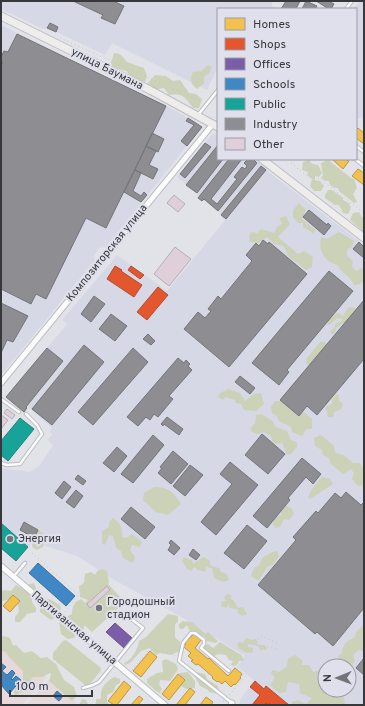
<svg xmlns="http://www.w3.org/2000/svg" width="365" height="706" font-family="Overpass,sans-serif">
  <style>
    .built { fill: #d6d8e5; fill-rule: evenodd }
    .education { fill: #e7d9da }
    .green { fill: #cbd2b8 }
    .homes { fill: #f2c14e; stroke: #ba9849 }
    .shops { fill: #e4572e; stroke: #b04e32 }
    .offices { fill: #7b5ea7; stroke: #675387 }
    .schools { fill: #3f88c5; stroke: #3d709c }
    .public { fill: #17a398; stroke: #21837c }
    .industry { fill: #8d8d92; stroke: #737478 }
    .building { fill: #decfdb; stroke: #b2b0b4 }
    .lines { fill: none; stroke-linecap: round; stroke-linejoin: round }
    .lane-casing { stroke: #bdbec2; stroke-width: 4.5 }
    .street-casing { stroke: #bdbec2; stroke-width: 7 }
    .secondary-casing { stroke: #bdbec2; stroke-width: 9 }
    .path { stroke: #c4c4c5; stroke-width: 1; stroke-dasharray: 1 3; stroke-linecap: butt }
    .lane { stroke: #fbfbfc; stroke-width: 2.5 }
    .street { stroke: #fbfbfc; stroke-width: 5 }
    .secondary { stroke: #efedec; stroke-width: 7 }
    .poi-dot { fill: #737479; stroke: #dfe0ec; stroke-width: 1.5 }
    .labels { text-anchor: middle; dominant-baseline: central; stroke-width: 4; stroke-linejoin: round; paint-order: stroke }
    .street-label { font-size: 11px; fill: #37383c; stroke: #dfe0ec }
    .poi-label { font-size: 11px; fill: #37383c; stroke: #dfe0ec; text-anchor: start }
  </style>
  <rect width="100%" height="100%" fill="#e2e3e9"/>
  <path class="built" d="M 1,1 L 272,1 L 272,6 L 276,9 L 218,9 L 218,67 L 207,90 L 112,43 L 105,55 L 48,28 L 43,29 L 1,9 Z
    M 361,1 L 364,1 L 364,119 L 361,117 L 359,119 L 356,117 L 356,9 L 352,9 Z
    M 1,25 L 166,106 L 196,122 L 202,127 L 106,247 L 99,248 L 94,256 L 95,260 L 1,375 Z
    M 218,132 L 218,159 L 257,159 L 268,167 L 266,170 L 364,245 L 364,705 L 239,705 L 241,698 L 255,681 L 237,667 L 245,656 L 185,619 L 111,578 L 77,556 L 33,542 L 28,547 L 1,523 L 1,468 L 30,472 L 39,466 L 53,446 L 48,440 L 52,434 L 49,432 L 52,428 L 27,406 L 24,412 L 6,397 L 67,324 L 62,320 L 117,255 L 167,291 L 226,219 L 218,211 L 204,200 L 202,201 L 198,198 L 197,193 L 177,177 L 211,135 ZM 325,666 L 349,666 L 349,690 L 325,690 Z"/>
  <path class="education" d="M 4,641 L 47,677 L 22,705 L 3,705 L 1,703 L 1,645 Z
    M 49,679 L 78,705 L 26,705 Z"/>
  <path class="green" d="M 114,53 L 120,54 L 127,62 L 144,68 L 147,76 L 144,85 L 129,76 L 127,71 L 113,68 L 111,63 Z
    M 208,65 L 212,67 L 209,73 L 204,77 L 204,83 L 197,89 C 191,84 189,80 193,72 L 201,71 Z
    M 155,75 L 166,76 L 173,81 L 180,80 L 189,93 L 196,94 L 202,99 L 199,108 L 193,108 C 186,98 182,92 169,95 L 164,88 L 154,90 L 147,84 Z
    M 309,160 L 312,164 L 318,165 L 322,173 L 319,177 L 315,176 L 315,180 L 320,181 L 324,186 L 321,191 L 314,191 L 310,186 L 312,179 L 307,175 L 308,172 L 302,170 L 303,162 Z
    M 328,160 L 351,178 L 354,179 L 357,188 L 353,194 L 357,202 L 354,203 L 339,191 L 338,188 L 334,188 L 330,185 L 329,181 L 325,181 L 321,178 L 323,175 L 321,163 Z
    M 328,190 L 332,190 L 343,198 L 343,200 L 349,203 L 351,208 L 348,214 L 343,213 L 339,205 L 335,205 L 325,198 L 325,195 Z
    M 299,203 L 306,210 L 302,219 L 316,230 L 313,233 L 303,227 L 303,223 L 298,223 L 293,217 L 293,210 Z
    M 359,212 L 362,217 L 364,217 L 364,232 L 350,220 L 353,213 Z
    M 286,216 L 290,224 L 278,237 L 298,254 L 304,251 L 313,257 L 312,267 L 306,270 L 288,256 L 284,246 L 274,244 L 267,237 L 258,243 L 250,242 L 249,236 L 251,232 L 257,233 L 261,229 L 274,233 L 277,227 L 282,224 L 279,218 Z
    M 339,232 L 354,241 L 352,247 L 347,249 L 347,256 L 353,261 L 352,267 L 356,271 L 362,268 L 364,270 L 364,281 L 360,284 L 354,285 C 351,276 341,274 338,265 C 324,262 318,250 321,237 L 327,239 Z
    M 352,307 L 355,308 L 355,313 L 347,323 L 341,324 L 340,326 L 337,327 L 334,334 L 331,334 L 330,331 L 334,328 L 336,323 L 341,322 L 343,319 L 337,318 L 331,324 L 327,325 C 328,320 333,315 338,313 L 343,316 L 348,308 Z
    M 320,342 L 324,342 L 326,343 L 326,347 L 313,362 L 308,365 L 306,363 L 307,358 Z
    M 228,389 L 240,393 L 245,401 L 254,394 L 261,393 L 264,404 L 256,411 L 244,410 L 241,404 L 236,403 L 235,400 L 226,397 L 223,400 L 218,397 L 220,393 Z
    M 337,394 L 339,396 L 339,402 L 341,401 L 343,405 L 340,410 L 334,412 L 333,417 L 328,417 L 327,412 L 325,409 L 327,406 L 332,404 L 332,399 Z
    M 275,401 L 288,401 L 297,412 L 305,413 L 312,419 L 312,429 L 306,429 L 302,436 L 292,432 L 291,427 L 279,421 L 277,416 L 272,413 L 271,407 Z
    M 262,414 L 272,421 L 276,427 L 287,431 L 291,440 L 297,442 L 297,447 L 291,454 L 287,455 L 282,443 L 276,444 L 272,441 L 271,436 L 264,432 L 258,434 L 252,432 L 250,428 L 255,423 L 256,415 Z
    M 321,435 L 334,446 L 335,453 L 344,455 L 353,463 L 360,463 L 364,471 L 364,485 L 358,486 L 352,479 L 354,473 L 351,469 L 343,474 L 330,463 L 329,458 L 323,455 L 322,450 L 315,446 L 314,438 Z
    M 322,477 L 330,479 L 333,484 L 310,499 L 308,497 L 312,489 Z
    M 154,487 C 169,487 173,492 181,504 L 168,515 L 156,512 L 143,500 L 144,493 Z
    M 284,504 L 292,509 L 294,514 L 289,520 L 284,519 L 280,527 L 275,528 L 273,524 L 273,518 L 281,515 L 280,509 Z
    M 113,518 C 121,523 122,528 122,537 L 126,538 L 132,534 L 142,542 L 140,547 L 132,545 L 130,550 L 135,557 L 133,563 L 123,558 L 121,551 L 116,548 L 113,536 L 109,535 L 105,545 L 102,543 L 102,531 L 109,527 L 109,522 Z
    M 35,527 L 45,535 L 43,547 L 37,550 L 33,548 L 30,539 L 31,534 L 29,529 Z
    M 277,551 L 279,556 L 273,565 L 268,566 L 259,580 L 255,579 L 251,576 L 254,568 L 259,565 L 263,557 C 268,555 271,552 277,551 Z
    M 184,557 L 192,560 L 193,564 L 203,557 L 209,560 L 211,566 L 219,568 L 221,572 L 227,574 L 229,580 L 223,582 L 214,578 L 212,568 L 206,567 L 205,572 L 198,570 L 194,567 L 191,571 L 187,569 L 182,560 Z
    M 102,569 L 107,571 L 109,582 L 108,584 L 125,602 L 92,632 L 84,625 L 84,629 L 77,632 L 74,638 L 68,639 L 61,634 L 59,622 L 68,619 L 68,616 L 72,614 C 72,606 74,602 81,599 L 85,603 L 88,600 L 80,597 L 79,586 L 84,583 L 85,574 L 91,572 L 95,575 L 97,571 Z
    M 34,583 L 37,591 L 32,594 L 32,602 L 36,608 L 36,612 L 27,614 L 20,622 L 15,622 L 15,617 L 19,612 L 17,597 L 3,601 L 1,600 L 1,592 L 4,590 L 11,591 L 16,585 L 23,589 L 26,585 Z
    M 227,594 L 231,595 L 231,599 L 234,601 L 238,608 L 243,607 L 247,614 L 242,616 L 238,613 L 237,609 L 229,608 L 229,603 L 226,608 L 221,606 L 221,602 L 226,601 L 224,598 Z
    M 49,599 L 60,605 L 61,610 L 55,613 L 55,618 L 51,620 L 40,612 L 40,607 L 45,605 L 45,600 Z
    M 168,614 L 178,616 L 178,621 L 175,625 L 175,637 L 180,642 L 180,651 L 171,655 L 160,653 L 156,655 L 150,648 L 141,651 L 130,663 L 125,665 L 124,663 C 131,661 138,649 139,641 L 146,637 Z
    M 183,621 L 192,622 L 205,633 L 208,632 L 218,641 L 216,643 L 206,641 L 205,637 L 189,630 L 187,625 L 183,629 L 180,629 L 178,625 Z
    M 364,624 L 364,652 L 359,650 L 353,655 L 355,661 L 352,666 L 345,666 L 344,662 L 340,662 L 338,656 L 342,653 C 342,644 347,641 355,637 L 356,632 Z
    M 4,636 L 10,638 L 13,646 L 16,645 L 24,653 L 32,651 L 41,658 L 47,657 L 56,664 L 64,680 L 74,687 L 77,696 L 72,701 L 49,681 L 51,674 L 50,673 L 42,677 L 33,677 L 24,690 L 16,695 L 14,693 L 16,687 L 23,684 L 23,671 L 9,657 L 6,652 L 1,651 L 1,637 Z
    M 246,638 L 252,640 L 256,639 L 258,645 L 264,645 L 267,648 L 266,650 L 260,650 L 258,646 L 248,644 L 248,647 L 253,648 L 253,652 L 247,653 L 238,648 L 237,644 L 239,642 L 243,643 Z
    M 66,640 L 101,668 L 100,672 L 89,685 L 85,685 L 53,659 L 53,653 L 63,641 Z
    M 220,642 L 241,655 L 244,659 L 243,661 L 239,661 L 237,665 L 233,666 L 231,665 L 233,661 L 229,660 L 226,655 L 218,654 L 211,658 L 208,655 L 208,652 L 204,649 L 204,646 L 208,644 L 213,648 Z
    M 295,655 L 302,660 L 302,665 L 309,665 L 313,672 L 325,669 L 325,690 L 331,690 L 330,691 L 344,697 L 345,705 L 292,705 L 292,702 L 298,700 L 306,704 L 312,698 L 300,693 L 299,684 L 288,682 L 286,692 L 279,693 L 270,685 L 275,678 L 271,673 L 273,670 L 279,672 L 287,666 L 288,659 Z
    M 166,659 L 176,664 L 178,669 L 170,681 L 160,680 L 159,685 L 162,689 L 160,693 L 156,691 L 147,683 L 147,679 L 157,673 L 163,672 L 162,661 Z
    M 188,672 L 195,681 L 195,688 L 187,689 L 180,686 L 179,676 L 180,673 Z
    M 196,672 L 205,674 L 207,679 L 218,686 L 219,692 L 218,694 L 209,692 L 208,690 L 200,686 L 194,675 Z
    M 114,677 L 120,679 L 120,683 L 116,685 L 113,692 L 107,695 L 107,702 L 110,705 L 79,705 L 82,699 L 86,700 L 88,704 L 96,704 L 96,699 L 101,699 C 100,688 105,682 114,677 Z"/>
  <path class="homes" d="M 358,128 L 364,133 L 364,144 L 356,138 L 356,130 Z
    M 332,159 L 345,159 L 349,161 L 343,169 Z
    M 358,169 L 364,173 L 364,185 L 352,176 Z
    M 13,595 L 20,601 L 10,612 L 3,606 Z
    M 194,634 L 201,640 L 195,648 L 208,659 L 209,658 L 228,676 L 235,668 L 242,674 L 240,677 L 241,678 L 235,685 L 234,684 L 231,687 L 225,681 L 222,684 L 218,681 L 217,682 L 212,678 L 213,677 L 198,664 L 196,665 L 191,661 L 193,660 L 188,656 L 191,653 L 184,647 L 186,644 L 185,643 Z
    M 150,651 L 157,657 L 141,677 L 133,671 Z
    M 178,674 L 185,680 L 169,700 L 162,694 Z
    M 124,681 L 131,687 L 117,705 L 114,705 L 108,701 Z
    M 190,688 L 195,692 L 185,705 L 176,705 Z
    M 139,696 L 143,699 L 138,705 L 131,705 Z
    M 206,697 L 213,702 L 211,705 L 200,705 Z"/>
  <path class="shops" d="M 115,266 L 122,270 L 121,271 L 142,285 L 134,297 L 107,279 Z
    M 131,266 L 144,275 L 140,279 L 128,270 Z
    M 158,287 L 168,295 L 147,320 L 137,312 Z
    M 255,681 L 264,689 L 266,686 L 289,705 L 271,705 L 269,703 L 268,705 L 266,703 L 264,705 L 252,705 L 260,695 L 250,687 Z"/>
  <path class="offices" d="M 115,623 L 132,638 L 124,648 L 106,632 Z"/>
  <path class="schools" d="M 38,563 L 75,596 L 66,606 L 29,573 Z
    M 1,663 L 6,667 L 2,671 L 7,675 L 12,670 L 15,673 L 11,679 L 12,680 L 16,676 L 21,680 L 9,694 L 1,685 Z
    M 57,691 L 63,696 L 59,701 L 53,696 Z"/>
  <path class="public" d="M 20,418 L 34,429 L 8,461 L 1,455 L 1,441 Z
    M 1,523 L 28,547 L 16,561 L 1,548 Z"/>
  <path class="industry" d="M 73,1 L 113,1 L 124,6 L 115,24 L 101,18 L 103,15 Z
    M 286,1 L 300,1 L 296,9 L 281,9 Z
    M 306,1 L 317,6 L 315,9 L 302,9 Z
    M 316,1 L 328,1 L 334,4 L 331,9 L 329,9 Z
    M 50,23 L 58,27 L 56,32 L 47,28 Z
    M 17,34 L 166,106 L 106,228 L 86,218 L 46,299 L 36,294 L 31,304 L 1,289 L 1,66 L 3,62 L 1,61 L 1,57 L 4,51 L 8,52 Z
    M 188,118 L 202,127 L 187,146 L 181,141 L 194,125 L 186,121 Z
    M 152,133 L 164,139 L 158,152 L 146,146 Z
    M 205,143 L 211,147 L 185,178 L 180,174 Z
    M 218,145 L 218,159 L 223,159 L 197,193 L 186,185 Z
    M 146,146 L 156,151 L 149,165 L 158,169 L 153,179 L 135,170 Z
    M 229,159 L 242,159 L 211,199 L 217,204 L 237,179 L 234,177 L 242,167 L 245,169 L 247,166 L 244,163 L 248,159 L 251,161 L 253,159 L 257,163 L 218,211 L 204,199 L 202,201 L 198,198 Z
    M 261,166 L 266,170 L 226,219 L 221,215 Z
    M 135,170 L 141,173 L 133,191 L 141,196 L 144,192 L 147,195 L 141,202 L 124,192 Z
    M 309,210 L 327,225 L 328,223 L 331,226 L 324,235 L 303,217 Z
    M 263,240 L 268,244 L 269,242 L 307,274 L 229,367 L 184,329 L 198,312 L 205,318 L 211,311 L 208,309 L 218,296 L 221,299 L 252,261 L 246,255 L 256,243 L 259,246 Z
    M 359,242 L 364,247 L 364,258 L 353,249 Z
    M 329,271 L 353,291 L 287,370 L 289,372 L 279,385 L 252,363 Z
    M 94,296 L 105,304 L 91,322 L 81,314 Z
    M 364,300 L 364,359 L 317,415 L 307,406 L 299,416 L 280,400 Z
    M 1,303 L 28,316 L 13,342 L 7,340 L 1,353 Z
    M 111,314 L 127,326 L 115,341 L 99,329 Z
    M 148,334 L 155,341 L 151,345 L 143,339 Z
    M 84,345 L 104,362 L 52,425 L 32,409 Z
    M 47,348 L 63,361 L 26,407 L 27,408 L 24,412 L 6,397 Z
    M 133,348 L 148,362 L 93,425 L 78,412 Z
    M 178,358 L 184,363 L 186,360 L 190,364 L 188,366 L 192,370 L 169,396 L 173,399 L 158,417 L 154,414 L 150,420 L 146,417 L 138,426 L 127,417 Z
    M 240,376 L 255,388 L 250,394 L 235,382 Z
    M 167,417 L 183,429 L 179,435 L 164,424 L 163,426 L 161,424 Z
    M 262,434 L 285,454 L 268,474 L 245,455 Z
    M 153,435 L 164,445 L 133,483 L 121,474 Z
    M 117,447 L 127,456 L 114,472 L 103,463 Z
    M 173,451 L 188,464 L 171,484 L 158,473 L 162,468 L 160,467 Z
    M 302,458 L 321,474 L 313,484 L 306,477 L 288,498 L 290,500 L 267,528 L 253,516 Z
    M 230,462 L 258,485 L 216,535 L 201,522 L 232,484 L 220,474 Z
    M 190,465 L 203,475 L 185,496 L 173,486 Z
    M 78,475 L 86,481 L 83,485 L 75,479 Z
    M 64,481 L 71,487 L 62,499 L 55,493 Z
    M 76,490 L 83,496 L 74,508 L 66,502 Z
    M 346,492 L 361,505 L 364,502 L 364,608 L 333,646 L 317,632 L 315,634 L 258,585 L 296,540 L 293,537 L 316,511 L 318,513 L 335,493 L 341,498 Z
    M 131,507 L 155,527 L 145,539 L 121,519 Z
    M 24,522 L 38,530 L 34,538 L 20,530 Z
    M 247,525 L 267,541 L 244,569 L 224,553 Z
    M 171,540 L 180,548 L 174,555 L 168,550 L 171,545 L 169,543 Z
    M 193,549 L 200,555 L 196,560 L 189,555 Z
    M 364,658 L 364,675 L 356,668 Z"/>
  <path class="building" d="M 174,195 L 185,204 L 178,212 L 167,203 Z
    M 175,247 L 191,259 L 169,286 L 154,274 Z
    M 7,409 L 15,415 L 12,419 L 4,413 Z
    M 1,415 L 8,420 L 1,429 Z
    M 107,586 L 110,590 L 90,608 L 87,604 Z"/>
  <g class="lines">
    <defs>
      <path id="lane" d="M 346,9 L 352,1
        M 198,115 L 218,90
        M 356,146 L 364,152
        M 355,159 L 364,166
        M 1,399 L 19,412
        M 1,463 L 7,465 L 20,464 L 42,434 L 37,425 L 26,414
        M 14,576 L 25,563
        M 229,671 L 201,648 L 204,644 L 204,640 L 195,633 L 191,633 L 183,643 L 179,661 L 232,703
        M 83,688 L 93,685 L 99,682 L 143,628 L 130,618"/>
      <path id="street" d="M 1,383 L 213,124
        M 1,566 L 165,705
        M 231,705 L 232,703"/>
      <path id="secondary" d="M 1,16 L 150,90 L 218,127
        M 262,159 L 364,238"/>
    </defs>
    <use href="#lane" class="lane-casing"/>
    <use href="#street" class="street-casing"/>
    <use href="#secondary" class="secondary-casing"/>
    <path class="path" d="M 60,38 L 202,102
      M 291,163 L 308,177 L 320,179 L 364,213
      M 32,553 L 79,595 L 64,613
      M 276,649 L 260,645 L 257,641 L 258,639 L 262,636 L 279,644
      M 132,670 L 149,650 L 171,652 L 176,657
      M 229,695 L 246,676 L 235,667 L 233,668
      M 221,705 L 224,701"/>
    <use href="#lane" class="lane"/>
    <use href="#street" class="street"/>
    <use href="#secondary" class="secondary"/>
  </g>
  <g class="poi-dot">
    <circle cx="10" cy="539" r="4"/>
    <circle cx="99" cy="608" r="4"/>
  </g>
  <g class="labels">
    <g class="street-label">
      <text transform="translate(107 69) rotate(27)">улица Баумана</text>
      <text transform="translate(107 253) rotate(-51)">Композиторская улица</text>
      <text transform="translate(74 628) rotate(40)">Партизанская улица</text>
    </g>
    <g class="poi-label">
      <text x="18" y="539">Энергия</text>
      <text x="107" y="602">Городошный<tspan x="107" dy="13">стадион</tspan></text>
    </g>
  </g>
  <rect width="365" height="706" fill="none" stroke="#37383c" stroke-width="4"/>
  <rect x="217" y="8" width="140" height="152" fill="#dfe0ec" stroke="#9c9da6"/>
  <rect x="225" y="18" width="20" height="12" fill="#f2c14e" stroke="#9c9da6"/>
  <text x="253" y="28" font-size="12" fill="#37383c">Homes</text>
  <rect x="225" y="38" width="20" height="12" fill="#e4572e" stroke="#9c9da6"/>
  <text x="253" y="48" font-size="12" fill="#37383c">Shops</text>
  <rect x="225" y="58" width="20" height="12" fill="#7b5ea7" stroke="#9c9da6"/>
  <text x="253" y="68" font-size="12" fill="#37383c">Offices</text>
  <rect x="225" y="78" width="20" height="12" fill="#3f88c5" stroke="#9c9da6"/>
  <text x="253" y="88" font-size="12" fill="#37383c">Schools</text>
  <rect x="225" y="98" width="20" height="12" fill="#17a398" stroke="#9c9da6"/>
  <text x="253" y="108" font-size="12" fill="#37383c">Public</text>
  <rect x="225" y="118" width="20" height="12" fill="#8d8d92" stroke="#9c9da6"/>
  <text x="253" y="128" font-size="12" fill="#37383c">Industry</text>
  <rect x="225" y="138" width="20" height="12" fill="#decfdb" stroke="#9c9da6"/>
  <text x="253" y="148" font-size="12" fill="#37383c">Other</text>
  <g transform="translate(337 678) rotate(269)"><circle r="19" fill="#dfe0ec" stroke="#9c9da6"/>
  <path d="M0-3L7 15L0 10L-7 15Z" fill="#737479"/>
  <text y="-6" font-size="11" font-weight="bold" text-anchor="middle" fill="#37383c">N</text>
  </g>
  <path d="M10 690v6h82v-6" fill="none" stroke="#37383c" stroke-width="2"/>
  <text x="16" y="690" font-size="12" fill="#37383c" stroke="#dfe0ec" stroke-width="3" paint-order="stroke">100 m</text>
</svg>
